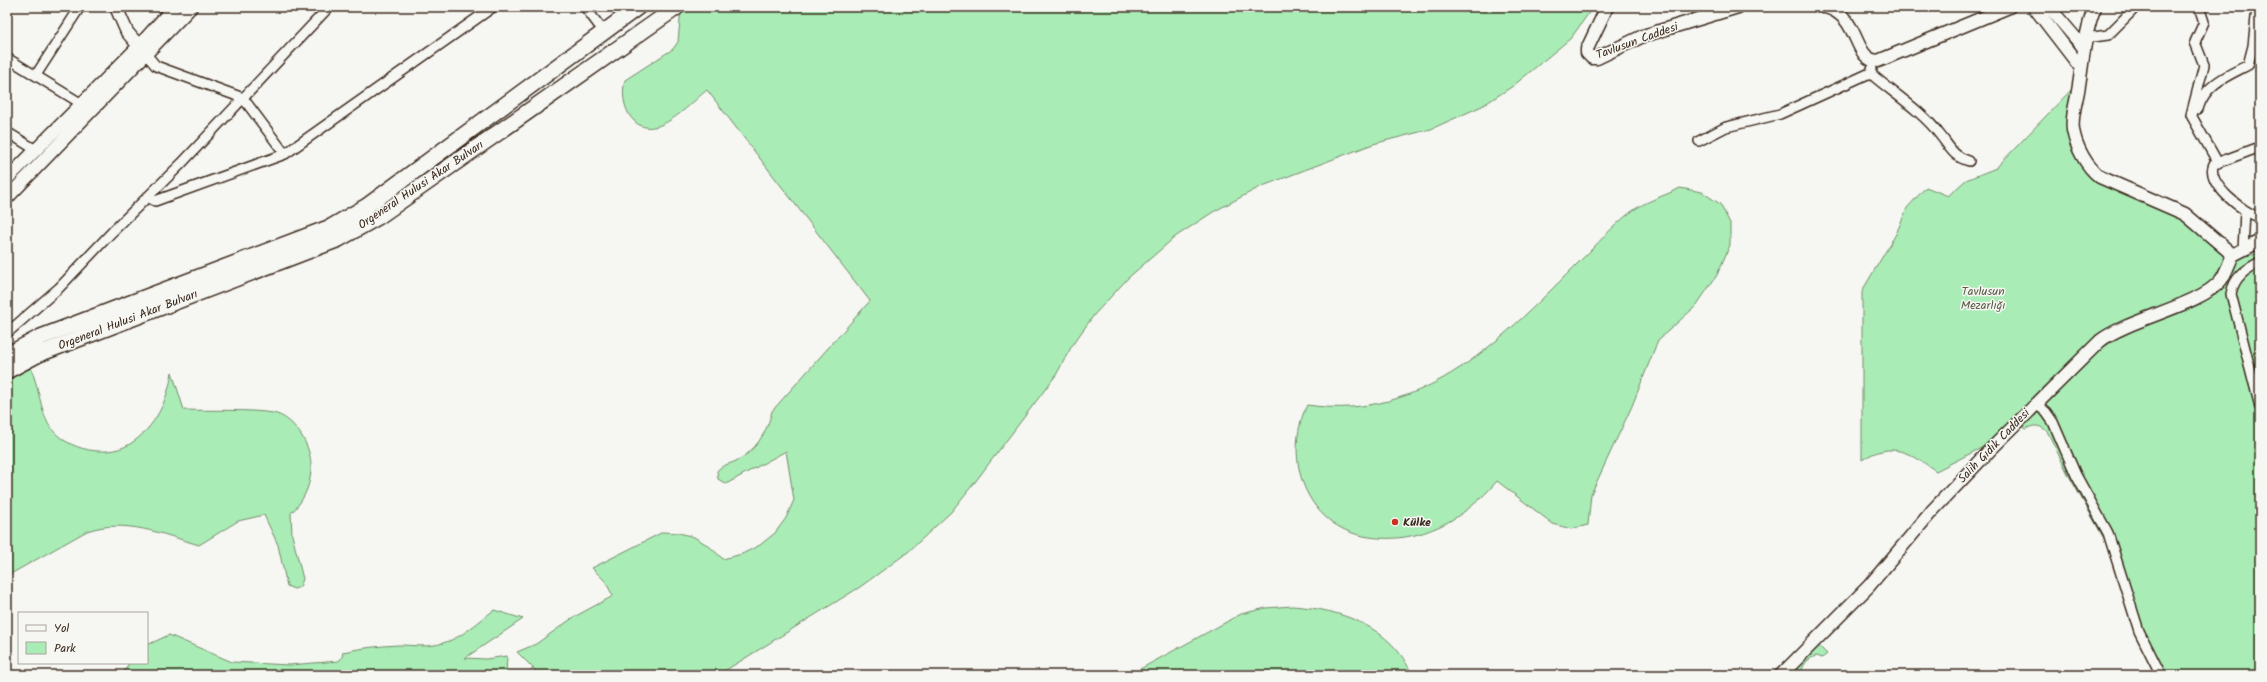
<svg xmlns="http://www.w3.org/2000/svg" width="2267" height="682" font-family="Kalam,sans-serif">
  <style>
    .green { fill: #aaecb6; stroke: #728b6a }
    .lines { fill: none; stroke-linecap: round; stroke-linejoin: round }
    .minor-casing { stroke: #3b2a1e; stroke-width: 12 }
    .tertiary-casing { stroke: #3b2a1e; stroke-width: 15 }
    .primary-casing { stroke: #3b2a1e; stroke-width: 18 }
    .minor { stroke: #f6f6f2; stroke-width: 9 }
    .tertiary { stroke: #f6f6f2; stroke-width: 12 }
    .primary { stroke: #f6f6f2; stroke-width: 15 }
    .poi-dot { fill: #c8321e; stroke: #f6f6f2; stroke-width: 1.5 }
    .labels { text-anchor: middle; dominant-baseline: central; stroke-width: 3; stroke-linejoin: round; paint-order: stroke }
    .street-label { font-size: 12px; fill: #3b2a1e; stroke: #f6f6f2 }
    .park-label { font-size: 12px; fill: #575a44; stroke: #f6f6f2 }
    .poi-label { font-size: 12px; font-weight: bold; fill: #3b2a1e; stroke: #f6f6f2; text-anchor: start }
  </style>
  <rect width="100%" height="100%" fill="#f6f6f2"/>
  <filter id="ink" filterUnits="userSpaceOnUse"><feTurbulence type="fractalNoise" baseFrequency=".025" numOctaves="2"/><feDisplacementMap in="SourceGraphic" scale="8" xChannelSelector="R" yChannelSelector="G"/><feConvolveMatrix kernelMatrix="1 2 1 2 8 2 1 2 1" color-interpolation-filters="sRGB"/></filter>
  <g filter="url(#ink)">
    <path class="green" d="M 684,7 L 1593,7 L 1571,38 L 1513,86 L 1482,106 L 1431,129 L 1373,144 L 1260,187 L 1213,212 L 1175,237 L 1128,278 L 1094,315 L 1073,344 L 1056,375 L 975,482 L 951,512 L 908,552 L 860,587 L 718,675 L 540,675 L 517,652 L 536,644 L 574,617 L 613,596 L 605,581 L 592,568 L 663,532 L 679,533 L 694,537 L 709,546 L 723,559 L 742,554 L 760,545 L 775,533 L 786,518 L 794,500 L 786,451 L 726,484 L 718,479 L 717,471 C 721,465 730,464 736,461 C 756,451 767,432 772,411 L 870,301 L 707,90 C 689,104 652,148 630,116 C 623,105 622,92 625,80 L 673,49 L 678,42 L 681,9 Z
      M 2072,89 L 2067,132 L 2080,163 L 2182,219 L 2237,258 L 2260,253 L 2260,675 L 2156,675 L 2143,650 L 2106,542 L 2069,476 L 2048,433 C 2042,425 2034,424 2026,429 L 2013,418 L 1983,447 L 1936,471 C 1910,453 1892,440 1862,460 L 1862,291 L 1896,234 L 1907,208 L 1926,187 L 1948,196 L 1966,180 L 1996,168 Z
      M 1680,188 L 1702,192 L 1720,204 L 1730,223 L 1730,245 L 1717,275 L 1696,306 L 1658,340 L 1632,406 L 1591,494 L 1588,525 L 1571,529 L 1553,524 L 1497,481 C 1466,518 1420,545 1369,537 C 1305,528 1282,457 1307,405 C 1426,423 1505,336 1581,260 C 1597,245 1613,225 1631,212 C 1645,201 1665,196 1680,188 Z
      M 7,341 C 14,348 23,355 28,363 C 37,378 39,402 46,419 C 57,448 104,460 130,444 C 155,428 168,400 172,372 L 184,410 C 210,411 248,409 273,413 C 294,417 310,444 311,464 C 312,483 304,501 291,513 L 292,535 L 303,579 L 300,587 L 294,589 L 287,586 L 278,545 L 264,515 L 238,521 L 199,545 C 162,534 125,518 87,531 L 7,576 Z
      M 1292,606 C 1340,609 1393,627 1412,675 L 1129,675 L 1241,614 L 1266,608 Z
      M 494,610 L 523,619 L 465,658 L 486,659 L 507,656 L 506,675 L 122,675 L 129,663 L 147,663 L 147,645 L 169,635 L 232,662 L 289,665 L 339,661 L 342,657 L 343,652 C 361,648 379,646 398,645 C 413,645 428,648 443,643 C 462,638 479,621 494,610 Z
      M 1818,645 L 1827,654 L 1822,658 L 1817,656 C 1807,658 1802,666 1801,675 L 1786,675 Z"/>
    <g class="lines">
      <defs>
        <path id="minor" d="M 585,7 L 604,32
          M 2199,7 L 2204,22 L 2195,42 L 2204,65 L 2191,115 L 2218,163
          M 2086,38 L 2108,35 L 2136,7
          M 146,54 L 156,66 L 243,98 L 285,154
          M 7,58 L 82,104
          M 1872,69 L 1870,73 C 1893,93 1922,111 1940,135 C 1950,147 1953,157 1969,161
          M 36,75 L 80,7
          M 2198,109 C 2205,84 2227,76 2248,65 L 2253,46 L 2257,7
          M 7,132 L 36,150
          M 1699,141 L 1726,127 L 1780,114 L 1870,73
          M 2260,147 L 2214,164 C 2204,182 2244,214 2260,217
          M 147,197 L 155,201 L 285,154 L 493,7
          M 2243,250 L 2245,211
          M 2260,262 C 2246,269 2234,277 2231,294 L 2260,407
          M 7,333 L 59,288 L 112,232 L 182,163 L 329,7
          M 2036,404 L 2046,412 L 2053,422 L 2076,475 L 2108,533 L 2139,631 L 2161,675"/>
        <path id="tertiary" d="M 116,7 L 127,32 L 144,52
          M 1607,7 L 1587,49 L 1587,53 L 1592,58 L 1597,58 L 1643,36 L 1738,7
          M 1825,7 C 1861,16 1852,60 1878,61 L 2009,7
          M 2034,7 L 2081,68
          M 2049,7 L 2084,48
          M 2095,7 C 2084,33 2083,63 2078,91 C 2076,103 2071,117 2073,130 C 2076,147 2086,166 2100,177 L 2185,214 L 2233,255
          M 7,179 L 138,47 L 174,7
          M 7,198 L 191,7
          M 2233,255 L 2260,241
          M 1781,675 L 1869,586 L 1932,511 L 1989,451 L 2100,341 C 2128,319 2202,305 2221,280 C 2226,273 2229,263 2233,255"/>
        <path id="primary" d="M 7,355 L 41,337 L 331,227 L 367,206 L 638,7
          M 7,371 L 39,354 L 339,239 L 378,217 L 677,7"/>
      </defs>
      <use href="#minor" class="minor-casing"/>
      <use href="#tertiary" class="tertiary-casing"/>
      <use href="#primary" class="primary-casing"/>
      <use href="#minor" class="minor"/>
      <use href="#tertiary" class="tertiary"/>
      <use href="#primary" class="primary"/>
    </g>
  </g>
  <circle class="poi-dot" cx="1395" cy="522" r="4"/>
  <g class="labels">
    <g class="street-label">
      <text transform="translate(1637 41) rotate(-20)">Tavlusun Caddesi</text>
      <text transform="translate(421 185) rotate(-34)">Orgeneral Hulusi Akar Bulvarı</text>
      <text transform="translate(128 320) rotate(-21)">Orgeneral Hulusi Akar Bulvarı</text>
      <text transform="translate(1994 446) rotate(-46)">Salih Gıdık Caddesi</text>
    </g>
    <g class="park-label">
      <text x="1983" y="291">Tavlusun<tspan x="1983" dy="14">Mezarlığı</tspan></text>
    </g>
    <g class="poi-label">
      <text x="1403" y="522">Külke</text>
    </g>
  </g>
  <rect width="2267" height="682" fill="none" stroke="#f6f6f2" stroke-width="24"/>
  <rect x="12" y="12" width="2243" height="658" fill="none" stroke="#3b2a1e" stroke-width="1.5" filter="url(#ink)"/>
  <rect x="18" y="612" width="130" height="52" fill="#f6f6f2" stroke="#aba49d"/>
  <rect x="26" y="625" width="20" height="6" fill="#f6f6f2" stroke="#aba49d"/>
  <text x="54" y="632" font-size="12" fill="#3b2a1e">Yol</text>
  <rect x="26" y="642" width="20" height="12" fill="#aaecb6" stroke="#aba49d"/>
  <text x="54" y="652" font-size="12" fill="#3b2a1e">Park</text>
</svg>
